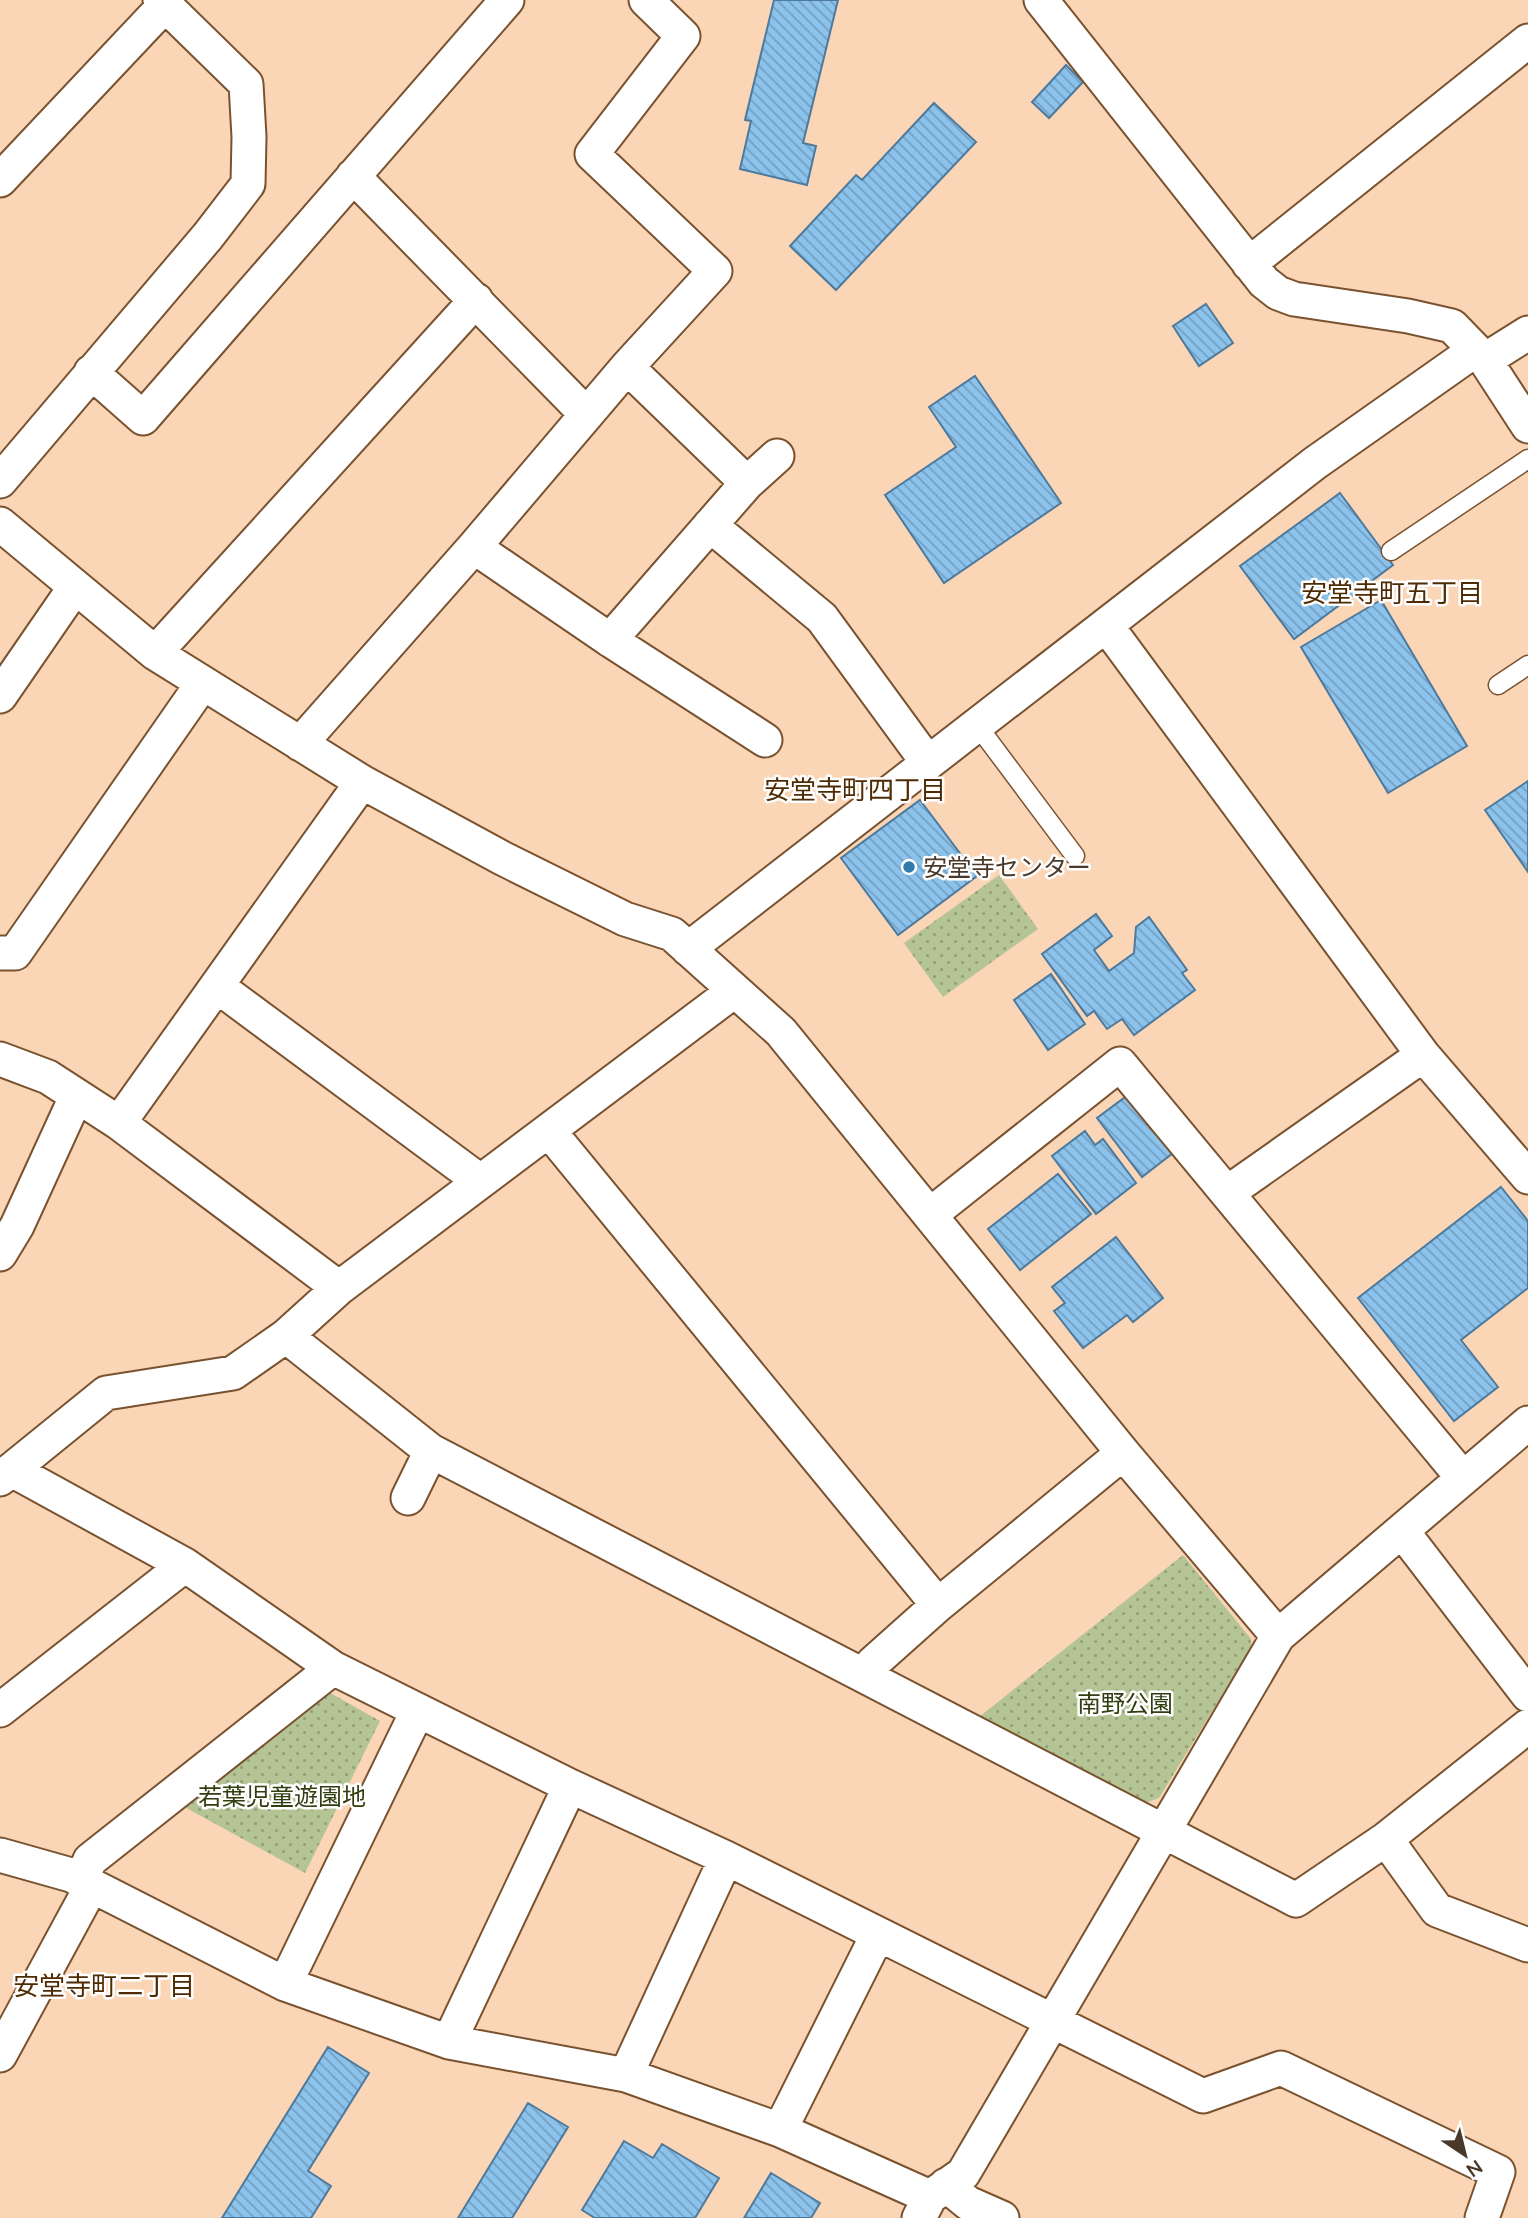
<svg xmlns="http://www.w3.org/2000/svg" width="1528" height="2218" font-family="Mulish,'Noto Sans JP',sans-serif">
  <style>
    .park { fill: url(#park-dots) }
    .building { fill: url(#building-back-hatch); stroke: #4d7a9c; stroke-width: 2 }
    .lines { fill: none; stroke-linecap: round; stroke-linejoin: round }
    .service-casing { stroke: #79522f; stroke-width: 21 }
    .minor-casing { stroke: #79522f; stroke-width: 37 }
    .service { stroke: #fff; stroke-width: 18 }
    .minor { stroke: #fff; stroke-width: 33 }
    .poi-dot { fill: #317caf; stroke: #fefefe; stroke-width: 2.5 }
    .labels { text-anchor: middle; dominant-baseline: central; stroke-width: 5; stroke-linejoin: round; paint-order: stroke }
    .poi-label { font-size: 24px; fill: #4a3829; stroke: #fefefe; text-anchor: start }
    .park-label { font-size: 24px; fill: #323d10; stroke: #fefefe }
    .neighbourhood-label { font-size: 26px; fill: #4e2b03; stroke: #fefefe }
  </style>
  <defs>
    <pattern id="park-dots" width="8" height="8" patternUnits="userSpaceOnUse" patternTransform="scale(1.75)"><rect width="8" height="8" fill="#b5c495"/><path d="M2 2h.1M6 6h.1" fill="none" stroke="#95a07a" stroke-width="1.8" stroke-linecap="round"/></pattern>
    <pattern id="building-back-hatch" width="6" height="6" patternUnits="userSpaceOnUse" patternTransform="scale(1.75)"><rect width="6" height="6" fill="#8bc3ed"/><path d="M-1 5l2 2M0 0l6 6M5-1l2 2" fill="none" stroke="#749fc0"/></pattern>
  </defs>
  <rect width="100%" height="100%" fill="#fad5b6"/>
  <path class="park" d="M 999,875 L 1038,929 L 943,997 L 904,943 Z
    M 1183,1555 L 1251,1639 L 1251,1648 L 1159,1798 L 1145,1803 L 979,1717 Z
    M 325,1690 L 380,1721 L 305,1873 L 181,1805 Z"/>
  <path class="building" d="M 774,0 L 838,0 L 803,143 L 816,146 L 807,185 L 740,169 L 751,121 L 745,120 Z
    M 1066,65 L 1083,82 L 1049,118 L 1032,102 Z
    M 934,103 L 976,142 L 836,290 L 790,246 L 856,175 L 862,180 Z
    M 1206,304 L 1233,343 L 1199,366 L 1173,326 Z
    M 975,376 L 1061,503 L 944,583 L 885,495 L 956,447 L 929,407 Z
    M 1340,493 L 1393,565 L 1294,639 L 1240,566 Z
    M 1381,600 L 1467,746 L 1388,793 L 1301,647 Z
    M 1528,781 L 1528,872 L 1485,810 Z
    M 920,800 L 977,876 L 898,935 L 841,858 Z
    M 1096,914 L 1112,936 L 1094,950 L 1109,971 L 1134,953 L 1136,927 L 1149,917 L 1187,970 L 1182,973 L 1195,990 L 1134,1035 L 1122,1019 L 1107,1029 L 1094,1011 L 1087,1016 L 1042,954 Z
    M 1051,974 L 1085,1024 L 1048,1050 L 1014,1000 Z
    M 1128,1095 L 1173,1153 L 1142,1177 L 1097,1118 Z
    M 1085,1131 L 1095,1145 L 1103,1139 L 1136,1183 L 1096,1214 L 1052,1156 Z
    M 1058,1174 L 1091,1214 L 1020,1270 L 988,1229 Z
    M 1501,1187 L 1528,1221 L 1528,1288 L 1461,1340 L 1498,1387 L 1454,1421 L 1358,1298 Z
    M 1116,1237 L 1163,1298 L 1133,1322 L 1127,1315 L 1083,1348 L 1054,1311 L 1065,1303 L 1052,1287 Z
    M 328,2047 L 369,2073 L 308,2171 L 331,2186 L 311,2218 L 222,2218 Z
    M 528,2103 L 568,2127 L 512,2218 L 458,2218 Z
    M 624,2141 L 653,2158 L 662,2144 L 719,2178 L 695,2218 L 595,2218 L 582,2210 Z
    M 771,2173 L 820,2203 L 811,2218 L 744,2218 Z"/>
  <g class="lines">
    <defs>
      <path id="service" d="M 1391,551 L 1528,459
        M 1498,685 L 1528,665
        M 977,725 L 1075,856"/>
      <path id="minor" d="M 1041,0 L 1264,282 L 1278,293 L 1294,299 L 1408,316 L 1452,326 L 1485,360 L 1528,426
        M 353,176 L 586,414
        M 0,180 L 165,5
        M 1249,264 L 1528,41
        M 1485,360 L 1528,333
        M 627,367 L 747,483
        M 91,372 L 143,418 L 507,0
        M 0,481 L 208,236 L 248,184 L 249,137 L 246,84 L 160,0
        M 0,524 L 155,653 L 362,782 L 502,858 L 625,919 L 672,934 L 781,1032 L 1123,1453 L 1278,1636
        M 710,525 L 822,618 L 928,763
        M 474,547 L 610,640 L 765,740
        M 1106,625 L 1423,1055 L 1528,1177
        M 610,640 L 747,483 L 777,456
        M 155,653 L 476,300
        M 0,696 L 75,587
        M 300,744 L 474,547 L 627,367 L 715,271 L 592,154 L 683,36 L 646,0
        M 688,949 L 1315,463 L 1474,351
        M 0,953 L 15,953 L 202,684
        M 217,986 L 480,1181
        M 0,1059 L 48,1077 L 119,1123 L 339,1288
        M 119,1123 L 362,782
        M 549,1131 L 938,1605
        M 1227,1193 L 1423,1055
        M 931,1214 L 1120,1064 L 1463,1478
        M 0,1254 L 17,1226 L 76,1097
        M 286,1336 L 431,1451 L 1296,1900 L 1386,1839 L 1528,1726
        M 12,1470 L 185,1565 L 333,1668 L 570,1786 L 726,1858 L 1203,2096 L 1281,2068 L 1498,2172 L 1482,2218
        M 0,1479 L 106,1393 L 233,1373 L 286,1336 L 339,1288 L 734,991
        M 408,1498 L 431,1451
        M 1402,1531 L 1528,1695
        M 863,1675 L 873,1663 L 938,1605 L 1123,1453
        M 0,1710 L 185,1565
        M 1386,1839 L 1437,1910 L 1528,1945
        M 0,1855 L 71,1875 L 285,1984 L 449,2042 L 626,2075 L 780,2130 L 930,2197
        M 81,1881 L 90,1860 L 333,1668
        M 285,1984 L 417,1712
        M 449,2042 L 570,1786
        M 0,2055 L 91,1887
        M 626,2075 L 726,1858
        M 780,2130 L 878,1934
        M 946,2185 L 968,2203 L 1002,2218
        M 919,2218 L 930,2197 L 963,2174 L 1278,1636 L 1528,1423"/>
    </defs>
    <use href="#service" class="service-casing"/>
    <use href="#minor" class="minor-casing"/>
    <use href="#service" class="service"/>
    <use href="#minor" class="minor"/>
  </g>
  <circle class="poi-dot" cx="909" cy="867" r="7"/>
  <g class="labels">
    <g class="poi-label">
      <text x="923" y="867">安堂寺センター</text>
    </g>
    <g class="park-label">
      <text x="1125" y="1703">南野公園</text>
      <text x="282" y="1796">若葉児童遊園地</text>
    </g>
    <g class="neighbourhood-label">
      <text x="1392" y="592">安堂寺町五丁目</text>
      <text x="855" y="789">安堂寺町四丁目</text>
      <text x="104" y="1985">安堂寺町二丁目</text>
    </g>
  </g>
  <g transform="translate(1465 2155) rotate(145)" stroke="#fefefe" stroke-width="5" paint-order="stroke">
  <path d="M0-5L12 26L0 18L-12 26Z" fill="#4a3829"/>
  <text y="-10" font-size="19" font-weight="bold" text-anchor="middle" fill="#4a3829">N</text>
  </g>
</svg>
